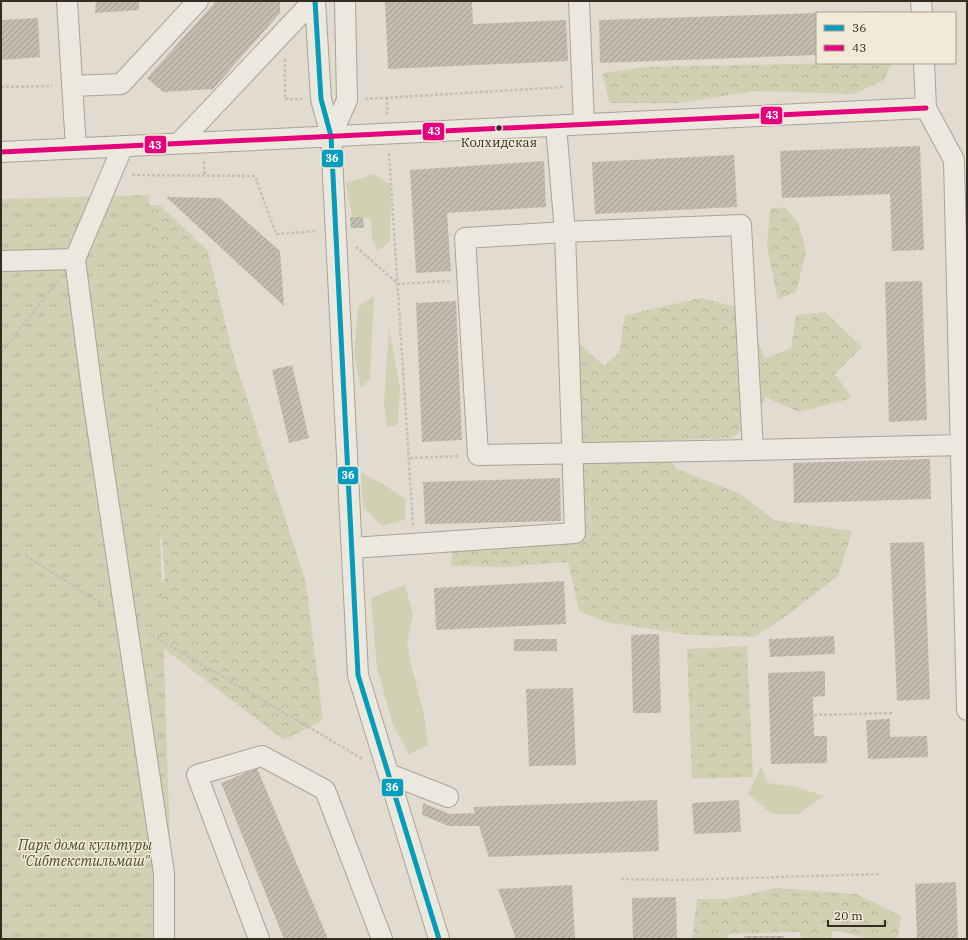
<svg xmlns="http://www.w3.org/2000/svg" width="968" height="940" font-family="'IBM Plex Serif',serif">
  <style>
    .green { fill: #d0d0b3 }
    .forest { fill: url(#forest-crowns) }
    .park { fill: url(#park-tufts) }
    .building { fill: url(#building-hatch) }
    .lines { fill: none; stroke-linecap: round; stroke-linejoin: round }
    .minor-casing { stroke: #a8a298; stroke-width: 22 }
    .path { stroke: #c3bfb7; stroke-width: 2.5; stroke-dasharray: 3 2; stroke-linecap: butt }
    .minor { stroke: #ebe8e0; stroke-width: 20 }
    .bus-1-casing { stroke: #f2ead7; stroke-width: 8 }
    .bus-2-casing { stroke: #f2ead7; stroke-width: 8 }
    .bus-1 { stroke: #059cbd; stroke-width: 5 }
    .bus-2 { stroke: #e5007d; stroke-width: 5 }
    .bus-dot { fill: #362b21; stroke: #f2ead7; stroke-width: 1.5 }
    .labels { text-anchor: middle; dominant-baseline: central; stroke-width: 3; stroke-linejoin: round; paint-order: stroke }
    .bus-label { font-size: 13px; fill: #362b21; stroke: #f2ead7 }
    .park-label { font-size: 14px; font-style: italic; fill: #475029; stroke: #f2ead7 }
    .line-badge { stroke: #f2ead7; stroke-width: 1.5 }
    .badge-label { font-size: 11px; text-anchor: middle; font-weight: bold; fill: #fff }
  </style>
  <defs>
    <pattern id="forest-crowns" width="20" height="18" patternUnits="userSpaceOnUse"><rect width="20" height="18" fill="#d0d0b3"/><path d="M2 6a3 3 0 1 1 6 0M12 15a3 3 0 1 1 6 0" fill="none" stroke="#b3b39a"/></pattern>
    <pattern id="park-tufts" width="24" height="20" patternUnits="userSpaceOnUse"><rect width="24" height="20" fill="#d0d0b3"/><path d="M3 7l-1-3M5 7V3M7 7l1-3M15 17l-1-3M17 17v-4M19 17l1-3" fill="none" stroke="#b3b39a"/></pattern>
    <pattern id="building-hatch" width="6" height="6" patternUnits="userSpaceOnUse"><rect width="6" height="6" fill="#c5bcb1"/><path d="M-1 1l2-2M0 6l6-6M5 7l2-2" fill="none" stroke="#a19990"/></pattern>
  </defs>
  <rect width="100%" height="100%" fill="#e2dcd0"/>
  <path class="green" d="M 374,174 L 391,185 L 390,241 L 378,251 L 372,239 L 371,219 L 352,216 L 346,183 Z
    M 374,296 L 370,379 L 361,388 L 354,355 L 358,307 Z
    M 389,328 L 400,388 L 398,424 L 387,427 L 384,403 Z
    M 361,473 L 383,484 L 405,499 L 405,520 L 382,526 L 363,507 Z
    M 405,585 L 413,615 L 407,642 L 411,664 L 423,710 L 428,745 L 409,754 L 393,725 L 377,668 L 371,598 Z
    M 761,766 L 768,783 L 796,787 L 824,796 L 799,814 L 772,814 L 748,794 Z"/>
  <path class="forest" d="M 837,63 L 892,63 L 884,80 L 854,94 L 756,91 L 680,103 L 610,103 L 602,73 L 648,67 Z
    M 160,205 L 208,251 L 233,355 L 306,583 L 323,720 L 284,740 L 163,648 L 151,601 L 165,578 L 162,539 L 117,516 L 1,207 Z
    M 785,207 L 799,224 L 806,252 L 796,292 L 778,300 L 767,247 L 770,209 Z
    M 701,298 L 745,309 L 765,359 L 791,348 L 796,315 L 825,312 L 862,347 L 835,374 L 852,398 L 799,412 L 765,397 L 755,420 L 732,438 L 674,440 L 659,449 L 677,469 L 741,494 L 774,520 L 852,531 L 838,576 L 788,615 L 755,637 L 690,635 L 605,622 L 579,611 L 568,562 L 505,567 L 451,566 L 453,548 L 574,525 L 572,427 L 566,379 L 581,345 L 604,366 L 619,353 L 625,315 Z
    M 776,888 L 856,894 L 901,916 L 898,939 L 871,939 L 833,930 L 830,939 L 801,939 L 800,932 L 729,934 L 727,939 L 692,939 L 697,899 L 727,899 Z"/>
  <path class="park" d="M 149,195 L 173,939 L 1,939 L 1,199 Z
    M 747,646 L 753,777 L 692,779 L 687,649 Z"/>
  <path class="building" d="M 96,1 L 139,1 L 139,10 L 95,13 Z
    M 216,1 L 280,1 L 280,13 L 213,89 L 163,92 L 147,78 Z
    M 385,1 L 472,1 L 473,24 L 566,20 L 568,61 L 388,69 Z
    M 877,11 L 877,13 L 848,13 L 848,12 Z
    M 817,13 L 817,55 L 600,63 L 599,20 Z
    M 38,18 L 40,57 L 1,60 L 1,20 Z
    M 920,146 L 924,250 L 892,251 L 890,194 L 782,198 L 780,151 Z
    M 734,155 L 737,207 L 595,214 L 592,162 Z
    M 544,161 L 546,207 L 447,213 L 451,271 L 416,273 L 410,170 Z
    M 166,197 L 220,198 L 280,251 L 284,306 Z
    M 350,217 L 363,217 L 364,228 L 351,228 Z
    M 922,281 L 927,420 L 889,422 L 885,282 Z
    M 456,301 L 462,440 L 422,442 L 416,303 Z
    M 292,365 L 309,438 L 289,443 L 272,370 Z
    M 930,459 L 931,499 L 794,503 L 793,463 Z
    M 560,478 L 561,521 L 425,524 L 423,482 Z
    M 924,542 L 930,699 L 897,701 L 890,543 Z
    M 564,581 L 566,624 L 436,630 L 434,588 Z
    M 659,634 L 661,713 L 633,713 L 631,635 Z
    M 834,636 L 835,654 L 770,657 L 769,639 Z
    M 514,639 L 557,639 L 557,651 L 514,651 Z
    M 825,671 L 825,696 L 813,697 L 814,736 L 827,736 L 827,763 L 771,764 L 768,673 Z
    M 573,688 L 576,765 L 529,766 L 526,689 Z
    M 890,719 L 890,737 L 927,736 L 928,757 L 868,759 L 866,720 Z
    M 257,768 L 328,939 L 284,939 L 221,783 Z
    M 657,800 L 659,851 L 489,857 L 479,826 L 449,826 L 422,815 L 423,803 L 450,814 L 475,813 L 473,807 Z
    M 739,800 L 741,832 L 694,834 L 692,803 Z
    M 956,882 L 958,939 L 917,939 L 915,884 Z
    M 572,885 L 575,939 L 516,939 L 498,889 Z
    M 676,897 L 677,939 L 633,939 L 632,898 Z
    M 744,936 L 784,936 L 784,939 L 744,939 Z"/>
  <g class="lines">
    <defs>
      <path id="minor" d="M 67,1 L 76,148
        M 315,1 L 321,99 L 331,136 L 358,675 L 439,939
        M 579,1 L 584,124
        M 921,1 L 922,13
        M 924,63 L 926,108 L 954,160 L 967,710
        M 72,86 L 121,84 L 198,1
        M 331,136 L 347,100 L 345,1
        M 179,143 L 313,1
        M 1,152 L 926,108
        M 75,259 L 93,399 L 164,873 L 164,939
        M 1,261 L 75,259 L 123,146
        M 753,450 L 478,455 L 465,238 L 565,232 L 741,225 L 753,450 L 961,445
        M 352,548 L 575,533 L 565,232 L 556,126
        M 389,774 L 448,797
        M 259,939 L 197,775 L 262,756 L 325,790 L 382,939"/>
    </defs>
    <use href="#minor" class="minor-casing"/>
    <path class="path" d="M 285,59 L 285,99 L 302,99
      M 1,87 L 52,86
      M 387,97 L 387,114
      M 365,99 L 564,87
      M 389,153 L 413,525
      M 204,161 L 205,176
      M 132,175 L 255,176 L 276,234 L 317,231
      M 356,247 L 398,284 L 449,281
      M 1,353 L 58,281
      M 410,458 L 459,456
      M 26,556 L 105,606
      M 148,633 L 363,759
      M 814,715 L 892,713
      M 621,879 L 678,880 L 881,874"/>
    <use href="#minor" class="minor"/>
    <defs>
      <path id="bus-1" d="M 315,1 L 321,99 L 331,136 L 358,675 L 439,939"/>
      <path id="bus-2" d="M 1,152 L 926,108"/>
    </defs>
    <use href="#bus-1" class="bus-1-casing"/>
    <use href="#bus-2" class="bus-2-casing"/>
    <use href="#bus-1" class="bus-1"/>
    <use href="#bus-2" class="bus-2"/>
  </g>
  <circle class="bus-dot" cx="499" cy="128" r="3.5"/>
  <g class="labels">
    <g class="bus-label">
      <text x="499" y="142">Колхидская</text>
    </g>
    <g class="park-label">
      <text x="85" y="845">Парк дома культуры<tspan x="85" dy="16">"Сибтекстильмаш"</tspan></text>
    </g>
  </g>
  <g class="line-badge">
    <rect x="760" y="106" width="23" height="19" rx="4" fill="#e5007d"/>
    <rect x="422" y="122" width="23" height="19" rx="4" fill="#e5007d"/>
    <rect x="144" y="135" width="23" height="19" rx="4" fill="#e5007d"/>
    <rect x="321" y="149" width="23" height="19" rx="4" fill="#059cbd"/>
    <rect x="337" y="466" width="22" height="19" rx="4" fill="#059cbd"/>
    <rect x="381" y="778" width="23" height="19" rx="4" fill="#059cbd"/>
  </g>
  <g class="badge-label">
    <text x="772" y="119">43</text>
    <text x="434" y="135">43</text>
    <text x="155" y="149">43</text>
    <text x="332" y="162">36</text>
    <text x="348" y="479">36</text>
    <text x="392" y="791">36</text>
  </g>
  <rect width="968" height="940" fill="none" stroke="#362b21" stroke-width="4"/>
  <rect x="816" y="12" width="140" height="52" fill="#f2ead7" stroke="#a79e8e"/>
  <rect x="824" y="25" width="20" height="6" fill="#059cbd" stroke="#a79e8e"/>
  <text x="852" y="32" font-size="12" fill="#362b21">36</text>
  <rect x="824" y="45" width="20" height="6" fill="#e5007d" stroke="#a79e8e"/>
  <text x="852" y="52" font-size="12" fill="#362b21">43</text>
  <path d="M828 920v6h57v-6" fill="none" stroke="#362b21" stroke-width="2"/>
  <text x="834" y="920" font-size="12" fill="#362b21" stroke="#f2ead7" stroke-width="3" paint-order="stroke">20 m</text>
</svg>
